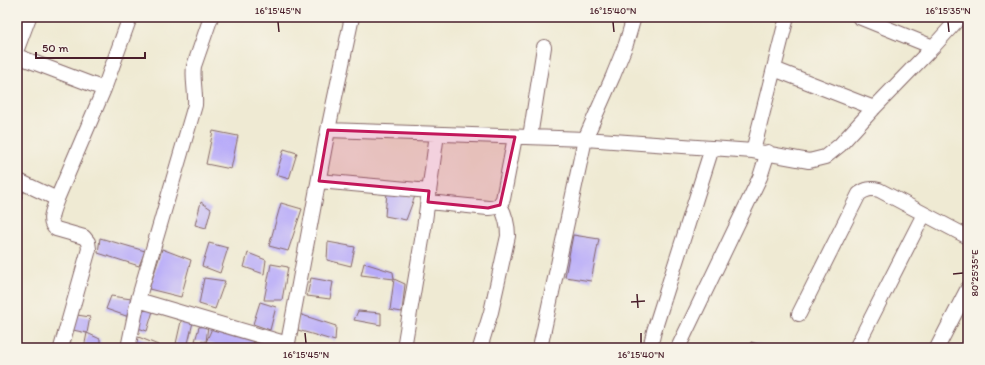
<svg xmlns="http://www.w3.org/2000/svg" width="985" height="365" font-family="Itim,sans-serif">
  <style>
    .building { fill: #b8abf9 }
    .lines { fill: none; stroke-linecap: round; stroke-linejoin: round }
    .minor-casing { stroke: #846666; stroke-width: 16 }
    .minor { stroke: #fff; stroke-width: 14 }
    .marked { fill: #c2185b; fill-opacity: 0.2; stroke: #c2185b; stroke-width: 3; stroke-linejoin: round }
    .ticks { fill: none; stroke: #4a1f2b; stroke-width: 1.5 }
    .neatline { fill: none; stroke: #4a1f2b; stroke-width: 1.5 }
    .ticks-label { font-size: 10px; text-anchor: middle; fill: #4a1f2b }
  </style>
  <rect width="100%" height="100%" fill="#f7f3e8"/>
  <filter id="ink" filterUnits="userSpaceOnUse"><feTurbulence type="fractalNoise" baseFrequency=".025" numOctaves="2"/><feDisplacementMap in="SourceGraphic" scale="8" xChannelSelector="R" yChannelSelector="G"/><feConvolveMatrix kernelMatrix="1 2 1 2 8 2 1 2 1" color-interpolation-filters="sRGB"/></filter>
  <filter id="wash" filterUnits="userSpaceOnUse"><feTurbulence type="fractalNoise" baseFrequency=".012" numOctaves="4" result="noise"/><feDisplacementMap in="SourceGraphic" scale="16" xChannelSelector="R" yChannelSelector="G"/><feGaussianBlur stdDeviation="0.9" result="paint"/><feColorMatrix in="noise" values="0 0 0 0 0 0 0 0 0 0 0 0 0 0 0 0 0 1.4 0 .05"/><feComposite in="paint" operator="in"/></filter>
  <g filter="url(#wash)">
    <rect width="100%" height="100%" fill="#efead3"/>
    <g id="blocks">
      <path class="building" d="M 213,131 L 238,136 L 231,169 L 206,164 Z
        M 284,149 L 297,153 L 289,179 L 276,175 Z
        M 17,186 L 25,188 L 17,210 Z
        M 387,192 L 415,196 L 406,220 L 385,216 Z
        M 201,202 L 211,209 L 206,228 L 195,225 Z
        M 281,203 L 302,209 L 288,251 L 269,246 Z
        M 573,235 L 599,239 L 591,281 L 565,277 Z
        M 100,238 L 145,251 L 139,266 L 98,253 Z
        M 328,242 L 355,247 L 351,266 L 327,260 Z
        M 209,243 L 228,248 L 220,273 L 202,266 Z
        M 162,249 L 191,260 L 181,297 L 149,289 Z
        M 248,253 L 266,260 L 264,274 L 244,267 Z
        M 364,263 L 393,272 L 394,279 L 361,275 Z
        M 271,264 L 288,267 L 282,300 L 264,300 Z
        M 204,278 L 225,281 L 215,309 L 199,304 Z
        M 311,278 L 333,282 L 330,299 L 307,296 Z
        M 394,279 L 405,284 L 402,312 L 390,310 Z
        M 111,296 L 138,300 L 129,317 L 106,309 Z
        M 260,302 L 276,307 L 270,330 L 253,324 Z
        M 140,307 L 153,311 L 147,331 L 138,328 Z
        M 358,311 L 381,313 L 381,325 L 354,320 Z
        M 299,314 L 336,326 L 335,341 L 298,330 Z
        M 77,315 L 90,317 L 87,333 L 100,339 L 100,348 L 84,348 L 87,333 L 73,330 Z
        M 182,317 L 193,322 L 187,348 L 175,348 Z
        M 208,326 L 206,342 L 195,341 L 199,327 Z
        M 213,326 L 256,335 L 252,348 L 221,348 L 206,342 Z
        M 136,336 L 158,345 L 157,348 L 130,348 Z
        M 265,337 L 278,348 L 262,348 Z
        M 751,342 L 771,348 L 749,348 Z"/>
    </g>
  </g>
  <g filter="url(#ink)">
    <use href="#blocks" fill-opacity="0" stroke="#846666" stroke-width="1"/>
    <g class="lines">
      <defs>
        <path id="minor" d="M 859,17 L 933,47
          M 17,49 L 29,17
          M 17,56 L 104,89
          M 774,69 L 874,108
          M 328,130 L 585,139 L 753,151 L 809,161 L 825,157 L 840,145 L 874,108 L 933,47 L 960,17
          M 530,137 L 544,47
          M 753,151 L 787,17
          M 17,180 L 57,199
          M 319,181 L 429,191
          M 428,202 L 488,208 C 497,208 499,206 503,199 L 515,137
          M 138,300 L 288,344
          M 799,314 L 859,194 C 866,189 871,188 879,190 L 968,237
          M 61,348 L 89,249 L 88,242 L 84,237 L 56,229 C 46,222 54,208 57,199 L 104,89 L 130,17
          M 128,348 L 138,300 L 195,105 C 196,92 192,79 194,66 L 211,17
          M 287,348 L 328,130 L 352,17
          M 404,348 L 424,228 L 437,134
          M 480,348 L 491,312 L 508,236 C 508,224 506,216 500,205
          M 540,348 L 585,139 L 613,76 L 626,44 L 634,17
          M 650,348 L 654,331 L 712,148
          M 678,348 L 760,177 L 768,152
          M 856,348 L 924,214
          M 937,348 L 968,288"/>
      </defs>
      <use href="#minor" class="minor-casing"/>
      <use href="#minor" class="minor"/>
    </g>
  </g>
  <path class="marked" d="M 328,130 L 515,137 L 500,205 L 488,208 L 428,202 L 429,191 L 319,181 Z"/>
  <path class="ticks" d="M 278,22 L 279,32M 613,22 L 614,32M 948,22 L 949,32M 953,274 L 963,273M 637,294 L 638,308M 631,302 L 645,301M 305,333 L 306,343M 641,333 L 641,343"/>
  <rect width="985" height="365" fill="none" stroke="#f7f3e8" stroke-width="44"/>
  <path d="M36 52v6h109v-6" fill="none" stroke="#4a1f2b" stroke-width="2"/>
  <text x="42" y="52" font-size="12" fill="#4a1f2b" stroke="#f7f3e8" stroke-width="3" paint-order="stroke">50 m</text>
  <rect x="22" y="22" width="941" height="321" class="neatline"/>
  <g class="ticks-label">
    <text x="278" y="14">16°15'45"N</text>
    <text x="613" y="14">16°15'40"N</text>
    <text x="948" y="14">16°15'35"N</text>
    <text transform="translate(974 273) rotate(-90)" y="4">80°25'35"E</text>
    <text x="306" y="358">16°15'45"N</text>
    <text x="641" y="358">16°15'40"N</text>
  </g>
</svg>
